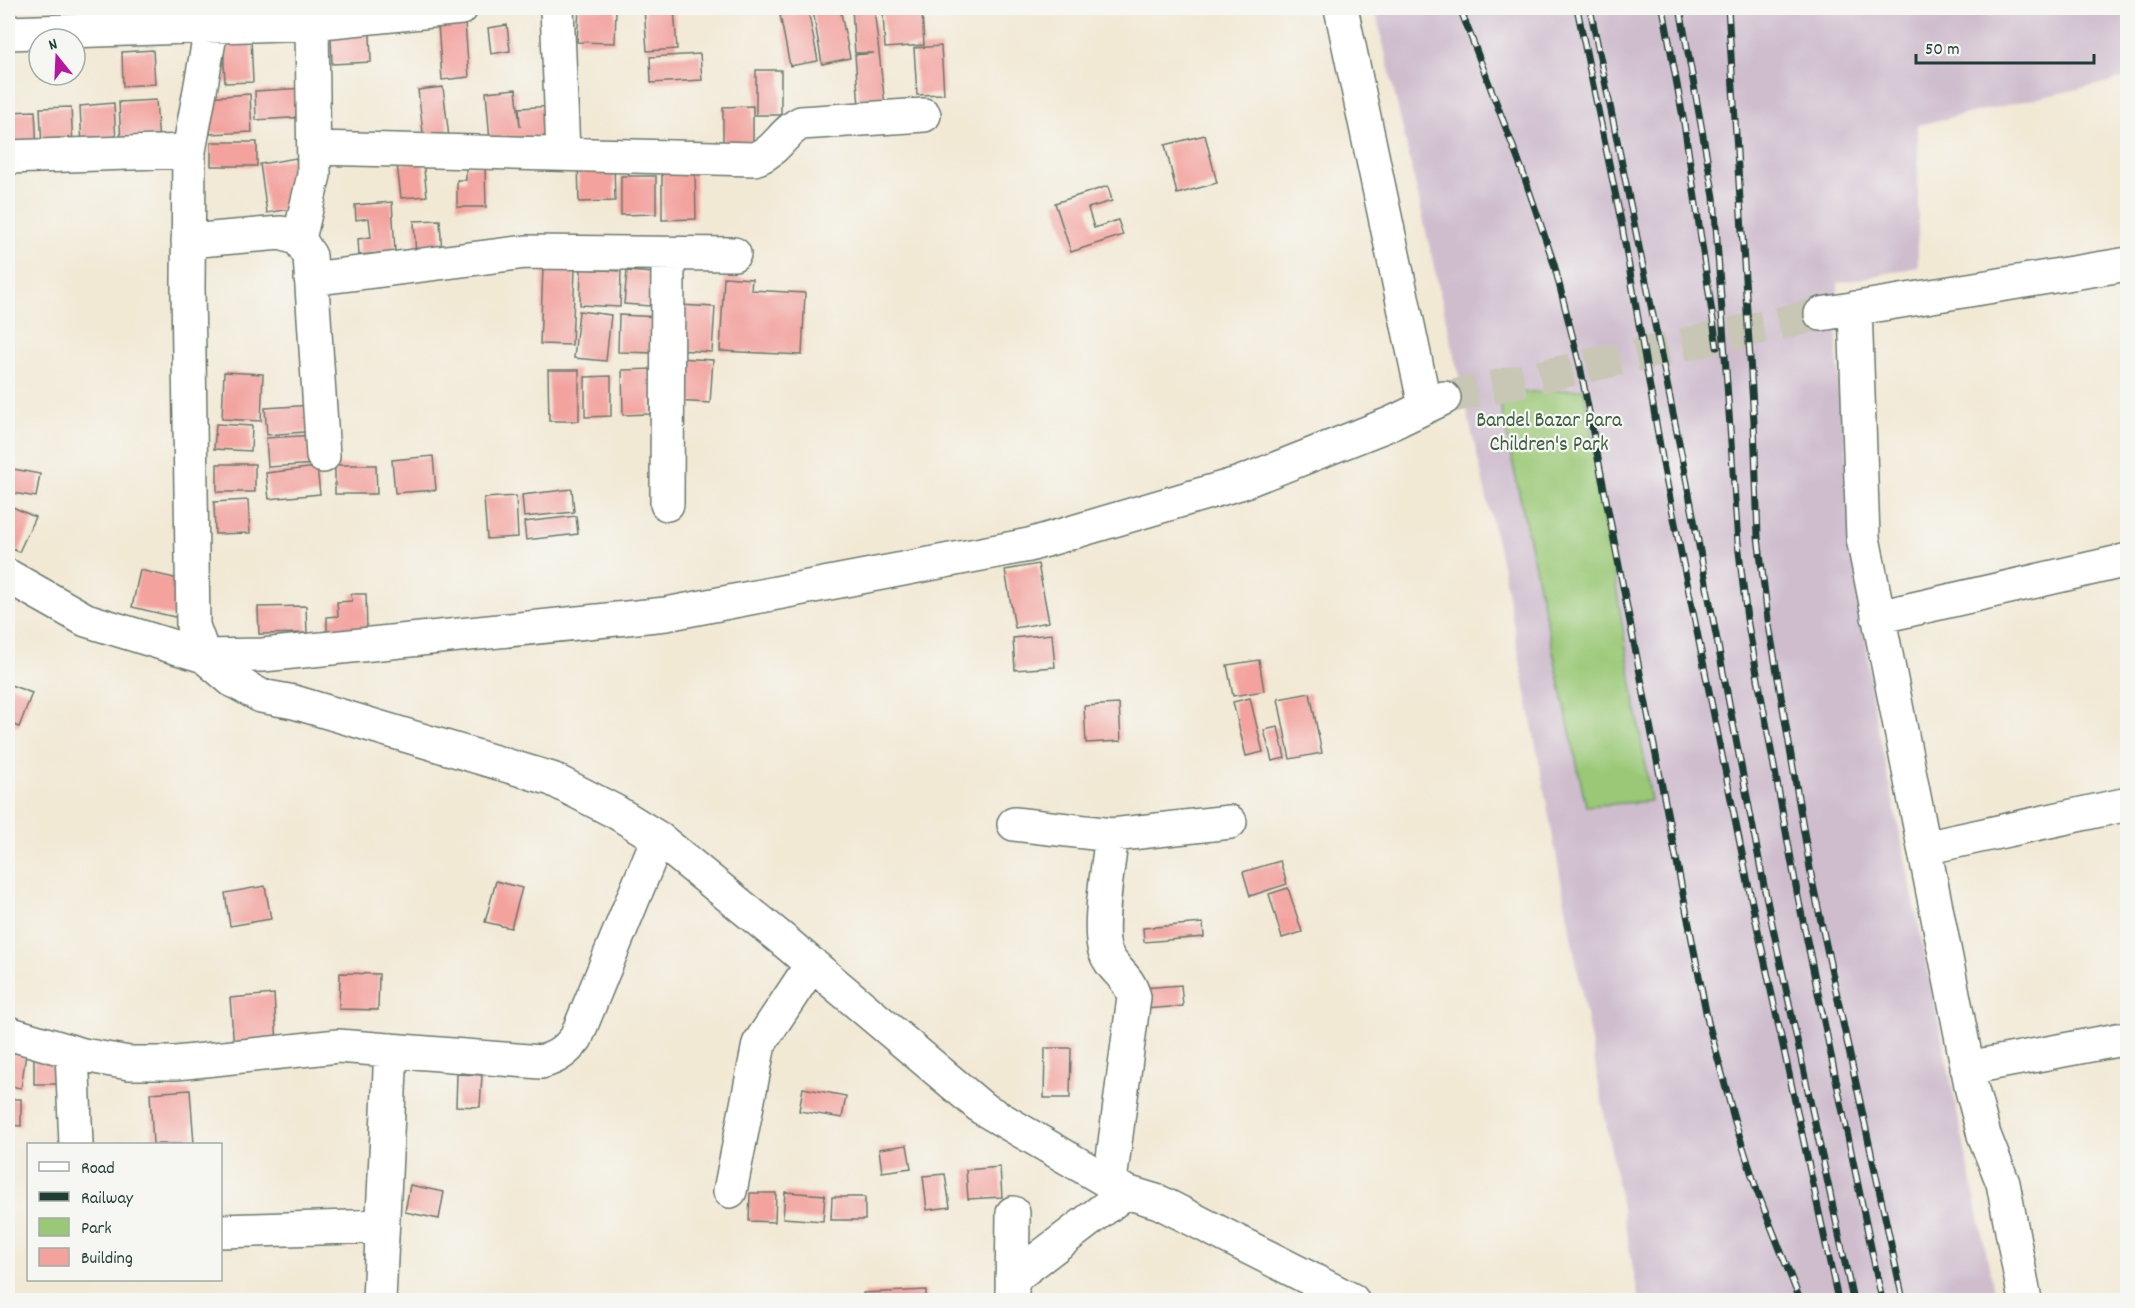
<svg xmlns="http://www.w3.org/2000/svg" width="2135" height="1308" font-family="Dekko,sans-serif">
  <style>
    .industrial { fill: #cfbdce }
    .green { fill: #9ac876; stroke: #5c8255; stroke-width: 1.5 }
    .building { fill: #f3a29e }
    .lines { fill: none; stroke-linecap: round; stroke-linejoin: round }
    .minor-tunnel { stroke: #c8c7b5; stroke-width: 33; stroke-dasharray: 33 16; stroke-linecap: butt }
    .minor-casing { stroke: #69796c; stroke-width: 36 }
    .minor { stroke: #fff; stroke-width: 33 }
    .rail-casing { stroke: #1f3d34; stroke-width: 7 }
    .rail { stroke: #f6f6f2; stroke-width: 4.5; stroke-dasharray: 14; stroke-linecap: butt }
    .labels { text-anchor: middle; dominant-baseline: central; stroke-width: 4.5; stroke-linejoin: round; paint-order: stroke }
    .park-label { font-size: 21px; fill: #3e6044; stroke: #f6f6f2 }
  </style>
  <rect width="100%" height="100%" fill="#f6f6f2"/>
  <filter id="ink" filterUnits="userSpaceOnUse"><feTurbulence type="fractalNoise" baseFrequency=".0167" numOctaves="2"/><feDisplacementMap in="SourceGraphic" scale="12" xChannelSelector="R" yChannelSelector="G"/><feConvolveMatrix kernelMatrix="1 2 1 2 8 2 1 2 1" color-interpolation-filters="sRGB"/></filter>
  <filter id="wash" filterUnits="userSpaceOnUse"><feTurbulence type="fractalNoise" baseFrequency=".008" numOctaves="4" result="noise"/><feDisplacementMap in="SourceGraphic" scale="24" xChannelSelector="R" yChannelSelector="G"/><feGaussianBlur stdDeviation="1.35" result="paint"/><feColorMatrix in="noise" values="0 0 0 0 0 0 0 0 0 0 0 0 0 0 0 0 0 1.4 0 .05"/><feComposite in="paint" operator="in"/></filter>
  <g filter="url(#wash)">
    <rect width="100%" height="100%" fill="#f2e9d5"/>
    <path class="industrial" d="M 1375,8 L 2127,8 L 2127,78 L 1918,125 L 1918,267 L 1838,283 L 1837,355 L 1873,703 L 1996,1300 L 1639,1300 L 1503,569 Z"/>
    <path class="green" d="M 1584,389 L 1651,801 L 1586,806 L 1498,394 Z"/>
    <g id="blocks">
      <path class="building" d="M 144,8 L 179,8 L 179,13 L 144,14 Z
        M 579,8 L 616,9 L 615,43 L 577,42 Z
        M 644,8 L 674,8 L 677,49 L 647,51 Z
        M 833,8 L 840,8 L 850,58 L 822,64 L 813,11 Z
        M 852,8 L 874,8 L 885,105 L 859,107 L 855,55 L 874,53 L 855,53 Z
        M 808,10 L 818,61 L 790,66 L 780,15 Z
        M 922,12 L 924,45 L 885,48 L 883,14 Z
        M 465,22 L 469,77 L 442,80 L 438,24 Z
        M 507,25 L 510,51 L 491,54 L 488,28 Z
        M 370,34 L 371,62 L 332,64 L 331,36 Z
        M 251,39 L 253,82 L 225,83 L 223,40 Z
        M 941,46 L 944,94 L 917,95 L 914,48 Z
        M 153,50 L 155,84 L 123,86 L 122,52 Z
        M 700,54 L 702,80 L 651,83 L 650,57 Z
        M 756,70 L 781,70 L 781,115 L 756,115 Z
        M 443,87 L 450,146 L 425,149 L 418,90 Z
        M 305,88 L 306,117 L 256,120 L 255,91 Z
        M 516,89 L 520,127 L 519,108 L 556,106 L 558,135 L 490,142 L 486,92 Z
        M 250,94 L 252,132 L 210,134 L 208,97 Z
        M 156,100 L 159,143 L 121,145 L 119,102 Z
        M 114,103 L 116,144 L 82,146 L 80,106 Z
        M 753,106 L 753,151 L 723,151 L 723,107 Z
        M 71,107 L 73,147 L 42,149 L 40,108 Z
        M 35,111 L 37,150 L 8,152 L 8,112 Z
        M 1205,135 L 1217,183 L 1177,194 L 1165,145 Z
        M 211,142 L 257,142 L 257,166 L 211,166 Z
        M 296,158 L 304,207 L 267,213 L 260,164 Z
        M 423,161 L 427,196 L 401,198 L 397,164 Z
        M 614,161 L 615,201 L 579,202 L 578,162 Z
        M 466,166 L 485,166 L 486,207 L 457,207 L 457,180 L 466,180 Z
        M 695,171 L 696,219 L 662,220 L 662,172 Z
        M 621,176 L 656,176 L 656,214 L 621,215 Z
        M 1108,186 L 1112,201 L 1088,208 L 1094,228 L 1118,220 L 1123,235 L 1071,252 L 1055,203 Z
        M 392,202 L 395,252 L 359,255 L 358,239 L 371,237 L 369,218 L 356,220 L 355,205 Z
        M 440,220 L 442,256 L 416,258 L 414,221 Z
        M 543,267 L 575,269 L 572,345 L 540,344 Z
        M 581,269 L 621,271 L 620,307 L 580,305 Z
        M 627,271 L 667,274 L 664,307 L 624,304 Z
        M 724,277 L 752,279 L 751,290 L 805,293 L 802,355 L 720,351 Z
        M 679,305 L 715,307 L 712,352 L 677,350 Z
        M 579,311 L 611,315 L 606,361 L 574,358 Z
        M 619,315 L 660,317 L 658,353 L 618,352 Z
        M 676,358 L 713,360 L 710,403 L 674,401 Z
        M 657,369 L 657,400 L 650,400 L 650,414 L 623,415 L 622,370 Z
        M 548,370 L 579,370 L 579,421 L 549,421 Z
        M 224,372 L 263,374 L 261,421 L 222,419 Z
        M 611,376 L 611,416 L 585,417 L 585,377 Z
        M 314,405 L 316,431 L 267,435 L 265,408 Z
        M 216,424 L 252,426 L 251,451 L 214,449 Z
        M 315,435 L 317,464 L 268,467 L 266,438 Z
        M 433,456 L 436,490 L 395,493 L 392,460 Z
        M 217,464 L 255,464 L 255,492 L 217,492 Z
        M 335,465 L 376,465 L 377,494 L 335,494 Z
        M 317,467 L 320,494 L 269,499 L 266,473 Z
        M 8,468 L 40,474 L 36,497 L 8,492 Z
        M 572,489 L 574,512 L 524,517 L 522,495 Z
        M 516,496 L 518,537 L 487,539 L 484,498 Z
        M 248,500 L 250,533 L 215,534 L 214,502 Z
        M 8,505 L 35,517 L 19,552 L 8,547 Z
        M 576,516 L 578,534 L 526,540 L 524,522 Z
        M 1038,564 L 1049,622 L 1015,628 L 1005,570 Z
        M 140,570 L 187,581 L 179,618 L 132,607 Z
        M 351,594 L 366,594 L 367,633 L 327,634 L 327,617 L 338,616 L 337,602 L 352,601 Z
        M 306,606 L 307,633 L 259,634 L 258,607 Z
        M 1052,634 L 1055,667 L 1015,670 L 1013,638 Z
        M 1259,660 L 1264,691 L 1233,696 L 1227,665 Z
        M 8,684 L 32,693 L 19,727 L 8,723 Z
        M 1310,693 L 1322,753 L 1290,759 L 1278,699 Z
        M 1250,698 L 1263,752 L 1246,756 L 1233,702 Z
        M 1119,704 L 1121,741 L 1086,743 L 1084,706 Z
        M 1278,727 L 1285,758 L 1272,761 L 1264,730 Z
        M 1280,861 L 1287,884 L 1250,896 L 1243,872 Z
        M 496,881 L 522,888 L 511,928 L 485,922 Z
        M 265,886 L 271,919 L 230,926 L 225,893 Z
        M 1288,888 L 1302,932 L 1282,938 L 1269,894 Z
        M 1203,923 L 1204,937 L 1144,942 L 1143,928 Z
        M 340,973 L 379,974 L 378,1010 L 339,1009 Z
        M 1181,985 L 1183,1006 L 1145,1009 L 1143,988 Z
        M 274,994 L 277,1044 L 234,1047 L 230,998 Z
        M 8,1038 L 28,1041 L 21,1088 L 8,1086 Z
        M 1045,1048 L 1071,1048 L 1070,1098 L 1044,1098 Z
        M 34,1054 L 66,1054 L 66,1084 L 34,1084 Z
        M 457,1074 L 482,1075 L 480,1107 L 456,1106 Z
        M 803,1088 L 846,1096 L 842,1118 L 799,1111 Z
        M 190,1090 L 194,1144 L 153,1144 L 150,1093 Z
        M 8,1099 L 21,1099 L 21,1126 L 8,1125 Z
        M 907,1145 L 911,1168 L 882,1172 L 879,1149 Z
        M 1000,1167 L 1002,1197 L 968,1199 L 966,1170 Z
        M 945,1174 L 950,1207 L 927,1210 L 923,1176 Z
        M 410,1185 L 444,1192 L 439,1219 L 405,1212 Z
        M 785,1192 L 825,1195 L 823,1221 L 783,1218 Z
        M 750,1193 L 776,1193 L 775,1222 L 749,1221 Z
        M 832,1197 L 865,1197 L 865,1220 L 831,1220 Z
        M 926,1290 L 926,1300 L 864,1300 L 863,1293 Z"/>
    </g>
  </g>
  <g filter="url(#ink)">
    <use href="#blocks" fill-opacity="0" stroke="#69796c" stroke-width="1.5"/>
    <g class="lines">
      <path class="minor-tunnel" d="M 1444,398 L 1821,314"/>
      <defs>
        <path id="minor" d="M 557,8 L 563,152
          M 1341,8 L 1425,406
          M 212,24 L 189,151 L 188,288 L 193,626 L 204,656 L 232,680 L 261,696 L 294,702 L 552,779 L 616,812 L 658,838 L 783,940 L 982,1108 L 1126,1192 L 1159,1202 L 1352,1300
          M 8,33 L 312,23 L 461,8
          M 314,148 L 754,159 C 776,153 782,132 801,123 L 924,115
          M 8,157 L 189,151
          M 299,239 L 314,175 L 312,23
          M 188,241 L 281,233 L 299,239 L 310,256 L 323,456
          M 311,279 L 526,252 L 734,254
          M 1855,308 L 1863,538 L 1972,1090 L 1984,1135 L 2003,1183 L 2025,1300
          M 1821,314 L 2128,264
          M 667,504 L 668,254
          M 8,576 L 86,620 L 204,656 L 263,655 L 666,614 L 1029,545 L 1240,483 L 1392,423 L 1444,398
          M 1878,617 L 2128,560
          M 1014,824 L 1112,835 L 1230,822
          M 1924,848 L 2128,804
          M 8,1033 L 83,1055 L 129,1063 L 176,1063 L 338,1046 L 541,1062 C 557,1058 566,1051 576,1038 L 658,838
          M 72,1052 L 76,1144
          M 1967,1068 L 2128,1038
          M 1110,1181 L 1134,997 C 1128,974 1112,971 1105,951 C 1097,927 1109,862 1112,835
          M 730,1191 L 759,1044 L 812,964
          M 220,1231 L 382,1226
          M 1012,1279 L 1126,1192
          M 1012,1296 L 1013,1213
          M 379,1300 L 391,1050"/>
      </defs>
      <use href="#minor" class="minor-casing"/>
      <use href="#minor" class="minor"/>
      <defs>
        <path id="rail" d="M 1460,8 L 1522,170 L 1554,264 L 1580,366 L 1708,1022 L 1735,1122 L 1757,1191 L 1800,1300
          M 1577,8 L 1622,226 L 1664,469 L 1751,898 L 1838,1300
          M 1590,8 L 1682,457 L 1765,891 L 1853,1300
          M 1663,8 L 1684,123 L 1717,347
          M 1680,8 L 1714,197 L 1738,543 L 1747,619 L 1798,897 L 1882,1300
          M 1728,8 L 1754,422 L 1758,537 L 1768,619 L 1812,880 L 1903,1300"/>
      </defs>
      <use href="#rail" class="rail-casing"/>
      <use href="#rail" class="rail"/>
    </g>
  </g>
  <g class="labels">
    <g class="park-label">
      <text x="1549" y="422">Bandel Bazar Para<tspan x="1549" dy="24">Children's Park</tspan></text>
    </g>
  </g>
  <rect width="2135" height="1308" fill="none" stroke="#f6f6f2" stroke-width="30"/>
  <rect x="27" y="1143" width="195" height="138" fill="#f6f6f2" stroke="#a0aca6" stroke-width="1.5"/>
  <rect x="39" y="1162" width="30" height="9" fill="#ffffff" stroke="#a0aca6" stroke-width="1.5"/>
  <text x="81" y="1173" font-size="18" fill="#1f3d34">Road</text>
  <rect x="39" y="1192" width="30" height="9" fill="#1f3d34" stroke="#a0aca6" stroke-width="1.5"/>
  <text x="81" y="1203" font-size="18" fill="#1f3d34">Railway</text>
  <rect x="39" y="1218" width="30" height="18" fill="#9ac876" stroke="#a0aca6" stroke-width="1.5"/>
  <text x="81" y="1233" font-size="18" fill="#1f3d34">Park</text>
  <rect x="39" y="1248" width="30" height="18" fill="#f3a29e" stroke="#a0aca6" stroke-width="1.5"/>
  <text x="81" y="1263" font-size="18" fill="#1f3d34">Building</text>
  <g transform="translate(57 57) rotate(342)"><circle r="28" fill="#f6f6f2" stroke="#a0aca6" stroke-width="1.5"/>
  <path d="M0-4.5L10 22L0 15L-10 22Z" fill="#b5179e"/>
  <text y="-9" font-size="16" font-weight="bold" text-anchor="middle" fill="#1f3d34">N</text>
  </g>
  <path d="M1916 54v9h178v-9" fill="none" stroke="#1f3d34" stroke-width="3"/>
  <text x="1925" y="54" font-size="18" fill="#1f3d34" stroke="#f6f6f2" stroke-width="4.5" paint-order="stroke">50 m</text>
</svg>
